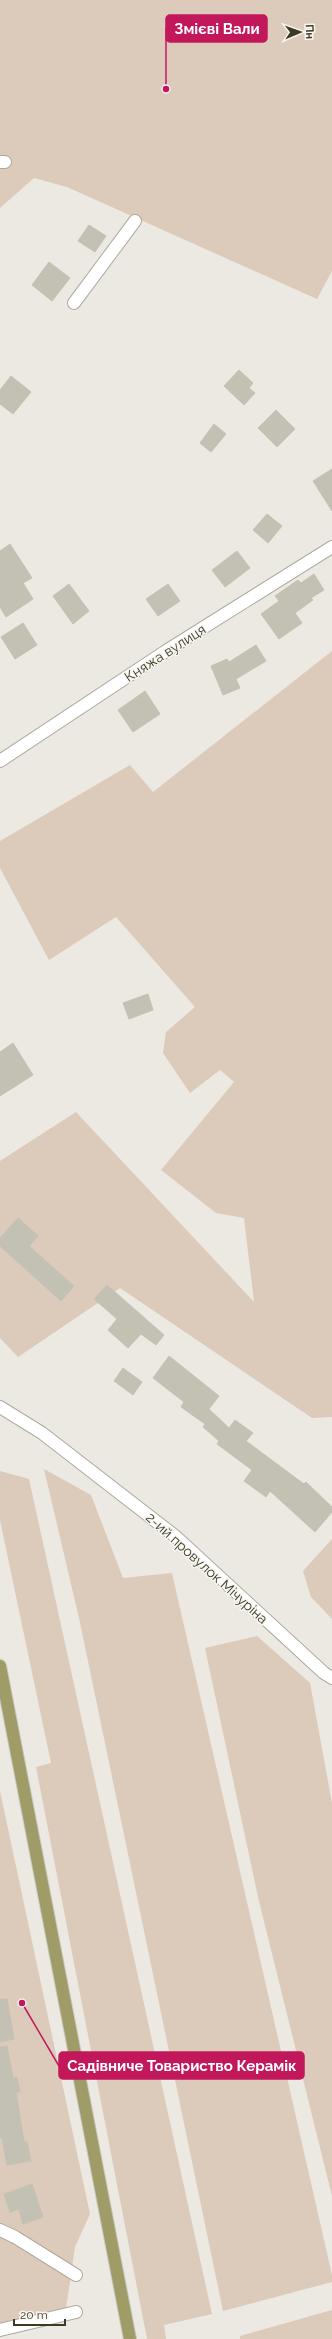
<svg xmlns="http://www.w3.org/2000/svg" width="332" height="2339" font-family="Raleway,sans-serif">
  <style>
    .green { fill: #dccabb }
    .building { fill: #c3c0b4; stroke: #c5c1b4 }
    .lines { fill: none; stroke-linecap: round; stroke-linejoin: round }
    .minor-casing { stroke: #adaa9d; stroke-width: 14 }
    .major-casing { stroke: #c8c8c1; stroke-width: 14 }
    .minor { stroke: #fff; stroke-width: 12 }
    .major { stroke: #a09c67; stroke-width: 12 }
    .labels { text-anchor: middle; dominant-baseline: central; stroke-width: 3; stroke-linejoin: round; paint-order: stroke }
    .street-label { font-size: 14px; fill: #3c3a22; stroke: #f8f6f2 }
    .leader { fill: none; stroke: #c2185b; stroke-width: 1.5 }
    .callout-dot { fill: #c2185b; stroke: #f8f6f2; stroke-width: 1.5 }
    .callout { fill: #c2185b; stroke: #c2185b; stroke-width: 1.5 }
    .callout-label { font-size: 15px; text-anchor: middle; font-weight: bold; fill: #fff }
  </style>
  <rect width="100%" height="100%" fill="#ece9e2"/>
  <path class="green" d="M 0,0 L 332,0 L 332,271 L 317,299 L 67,187 L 34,178 L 0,208 Z
    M 332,651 L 332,1417 L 312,1418 L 120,1288 L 18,1357 L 0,1338 L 0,1161 L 76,1112 L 254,1302 L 244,1218 L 216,1213 L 161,1170 L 234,1082 L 220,1070 L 190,1093 L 163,1053 L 166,1032 L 195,1007 L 116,917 L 49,960 L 0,868 L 0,841 L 130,765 L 153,792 Z
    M 44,1469 L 91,1495 L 123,1578 L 172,1573 L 332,2275 L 332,2282 L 223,2311 L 79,1618 Z
    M 0,1471 L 29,1479 L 212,2314 L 164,2325 L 166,2339 L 147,2339 L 36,1767 L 51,1763 L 0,1520 Z
    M 332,1539 L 332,1619 L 311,1597 L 303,1571 Z
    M 257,1636 L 310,1683 L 332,1803 L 332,2196 L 258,1897 L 205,1648 Z
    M 0,1791 L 90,2214 L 75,2247 L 66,2309 L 0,2325 Z
    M 332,2310 L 332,2339 L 240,2339 L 240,2336 Z"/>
  <path class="building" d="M 89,225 L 106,236 L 95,252 L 78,241 Z
    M 49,262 L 70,278 L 52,301 L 32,285 Z
    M 239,370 L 253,383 L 249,388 L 255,393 L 244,405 L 224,386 Z
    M 11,376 L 31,392 L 13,414 L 0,404 L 0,390 Z
    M 276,410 L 295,429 L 277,447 L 258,428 Z
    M 214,424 L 226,434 L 211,452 L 200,443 Z
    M 332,469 L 332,511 L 313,481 Z
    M 267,514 L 282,526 L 268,543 L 253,530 Z
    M 10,544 L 32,578 L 23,583 L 33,599 L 6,617 L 0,607 L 0,551 Z
    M 237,551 L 250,568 L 225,587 L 212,570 Z
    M 314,574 L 324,590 L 311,598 L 313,600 L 295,613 L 302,623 L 279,639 L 261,614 L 279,601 L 275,596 L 298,580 L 301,583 Z
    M 69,584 L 89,611 L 73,624 L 53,596 Z
    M 168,584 L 180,601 L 158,616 L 146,599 Z
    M 23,623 L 37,645 L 15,659 L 1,637 Z
    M 256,645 L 266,661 L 236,679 L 240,688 L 223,695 L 211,666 L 227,659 L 229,662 Z
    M 145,691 L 160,714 L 133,732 L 118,710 Z
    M 148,994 L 153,1010 L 129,1019 L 123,1003 Z
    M 13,1043 L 33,1075 L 0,1096 L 0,1052 Z
    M 18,1218 L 38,1236 L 29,1246 L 74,1286 L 61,1301 L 0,1246 L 0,1238 Z
    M 107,1285 L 164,1335 L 156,1345 L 141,1334 L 128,1348 L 108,1330 L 117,1319 L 94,1299 Z
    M 169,1356 L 219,1396 L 209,1409 L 229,1428 L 235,1420 L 253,1433 L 246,1441 L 304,1484 L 306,1482 L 332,1507 L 332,1512 L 315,1532 L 270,1491 L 266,1497 L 244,1481 L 252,1470 L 217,1444 L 219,1441 L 203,1427 L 205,1424 L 181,1407 L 184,1402 L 153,1378 Z
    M 123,1368 L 142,1382 L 133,1395 L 114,1381 Z
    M 0,1999 L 7,1999 L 14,2039 L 0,2042 Z
    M 7,2046 L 13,2078 L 17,2077 L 20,2092 L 16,2092 L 24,2142 L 27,2142 L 31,2161 L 7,2165 L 2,2138 L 0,2138 L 0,2047 Z
    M 32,2184 L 43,2217 L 23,2224 L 19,2209 L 10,2212 L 4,2194 Z"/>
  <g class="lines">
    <defs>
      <path id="minor" d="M 0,162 L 5,162
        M 74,303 L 135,221
        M 0,761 L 166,651 L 332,547
        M 0,1407 L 42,1433 L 175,1536 L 324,1673 L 332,1678
        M 0,2230 L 15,2237 L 76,2275
        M 0,2330 L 76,2312"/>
      <path id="major" d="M 0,1666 L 130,2339"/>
    </defs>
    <use href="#minor" class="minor-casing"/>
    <use href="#major" class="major-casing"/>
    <use href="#minor" class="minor"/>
    <use href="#major" class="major"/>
  </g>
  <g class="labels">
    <g class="street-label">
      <text transform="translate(165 653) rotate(-33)">Княжа вулиця</text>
      <text transform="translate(207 1568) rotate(42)">2-ий провулок Мічуріна</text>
    </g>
  </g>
  <path class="leader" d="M166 89L166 28M22 2003L59 2066"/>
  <g class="callout-dot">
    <circle cx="166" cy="89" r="4"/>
    <circle cx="22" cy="2003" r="4"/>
  </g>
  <g class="callout">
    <rect x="166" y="15" width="101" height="27" rx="4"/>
    <rect x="59" y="2052" width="245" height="27" rx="4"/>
  </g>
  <g class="callout-label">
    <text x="217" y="34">Змієві Вали</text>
    <text x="182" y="2071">Садівниче Товариство Керамік</text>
  </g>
  <g transform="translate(300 32) rotate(88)" stroke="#f8f6f2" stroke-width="3" paint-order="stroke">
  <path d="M0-3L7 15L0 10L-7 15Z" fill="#3c3a22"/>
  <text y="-6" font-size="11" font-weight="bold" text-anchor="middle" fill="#3c3a22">Пн</text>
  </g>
  <path d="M14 2319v6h51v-6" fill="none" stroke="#3c3a22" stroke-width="2"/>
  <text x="20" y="2319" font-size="12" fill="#3c3a22" stroke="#f8f6f2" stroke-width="3" paint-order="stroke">20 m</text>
</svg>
